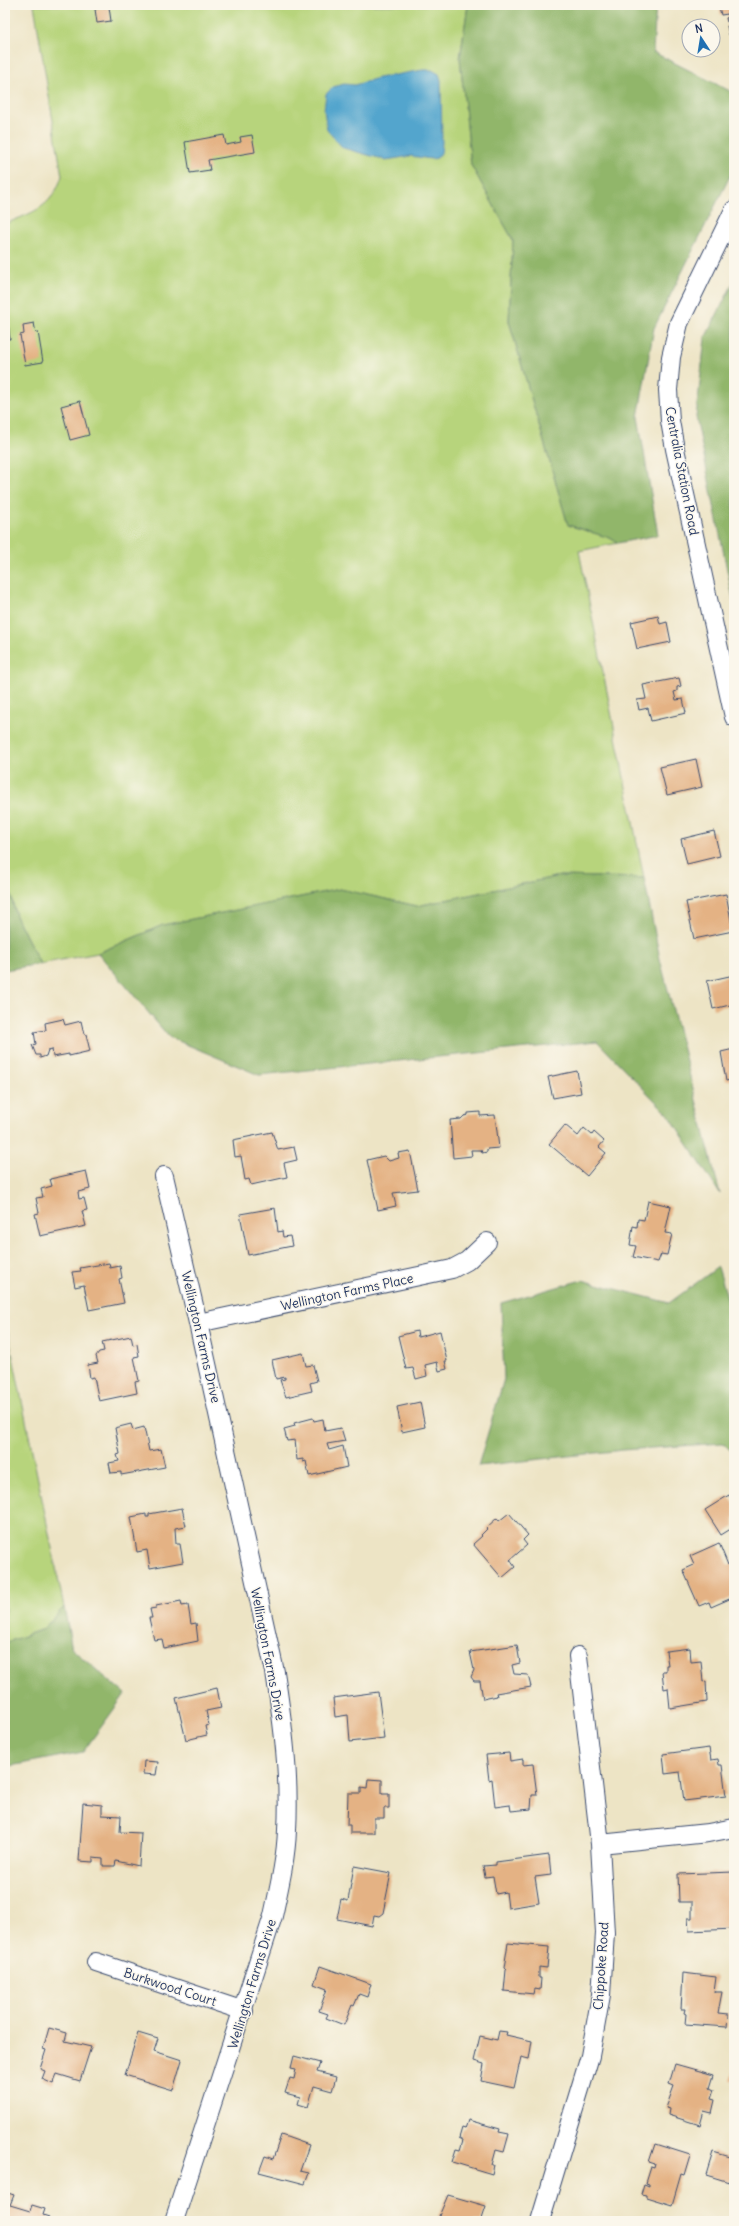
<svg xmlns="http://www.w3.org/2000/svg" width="739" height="2226" font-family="Delius,sans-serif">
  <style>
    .green { fill: #b7d47b; stroke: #69826c }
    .forest { fill: #91b66b; stroke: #567264 }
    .water { fill: #52a5cd; stroke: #366a96 }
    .building { fill: #e4b284 }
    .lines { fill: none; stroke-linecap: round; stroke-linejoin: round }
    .minor-casing { stroke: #3a4a6d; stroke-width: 20 }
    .minor { stroke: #fff; stroke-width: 18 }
    .labels { text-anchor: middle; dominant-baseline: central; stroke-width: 3; stroke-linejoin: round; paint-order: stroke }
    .street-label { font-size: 13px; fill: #1b2f5e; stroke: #fbf7ec }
  </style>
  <rect width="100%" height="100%" fill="#fbf7ec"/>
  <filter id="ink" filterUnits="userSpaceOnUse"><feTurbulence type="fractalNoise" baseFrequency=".025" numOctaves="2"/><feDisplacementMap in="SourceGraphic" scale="8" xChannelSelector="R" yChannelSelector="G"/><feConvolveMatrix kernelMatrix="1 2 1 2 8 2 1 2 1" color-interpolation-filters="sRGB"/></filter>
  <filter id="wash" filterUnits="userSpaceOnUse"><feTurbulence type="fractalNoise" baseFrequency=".012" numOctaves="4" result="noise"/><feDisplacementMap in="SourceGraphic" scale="16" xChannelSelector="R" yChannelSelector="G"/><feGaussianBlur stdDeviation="0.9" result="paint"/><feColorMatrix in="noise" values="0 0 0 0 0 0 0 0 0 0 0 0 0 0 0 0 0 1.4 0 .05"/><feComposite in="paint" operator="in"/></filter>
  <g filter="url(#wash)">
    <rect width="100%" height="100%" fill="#ede4c5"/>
    <path class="green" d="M 34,5 L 468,5 L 460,58 L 471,165 L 513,240 L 509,321 L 568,525 L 610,538 L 618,543 L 579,551 L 644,878 L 560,876 L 417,906 L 340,889 L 163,925 L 98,953 L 40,964 L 16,916 L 5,870 L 5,224 C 33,212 52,208 62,176 Z
      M 5,1318 L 64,1607 L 43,1629 L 5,1643 Z"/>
    <path class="forest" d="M 468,5 L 656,5 L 653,52 L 734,93 L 734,168 L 654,328 L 638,417 L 658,535 L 618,543 L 610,538 L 568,525 L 509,321 L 513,240 L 471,165 L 460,58 Z
      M 734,281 L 734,604 L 696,417 L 705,338 Z
      M 5,870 L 16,916 L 40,964 L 5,970 Z
      M 560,876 L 644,878 L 660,959 L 720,1194 L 669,1115 L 597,1041 L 259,1075 L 169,1037 L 98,953 L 163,925 L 340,889 L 417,906 Z
      M 718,1267 L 734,1320 L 734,1454 L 723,1443 L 623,1450 L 478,1466 L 504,1379 L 501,1303 L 582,1280 L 669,1303 Z
      M 64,1607 L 72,1649 L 125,1694 L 83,1752 L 5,1767 L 5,1643 L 43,1629 Z"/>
    <path class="water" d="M 423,70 L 432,70 L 439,74 L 441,80 L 442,143 L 441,153 L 437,158 L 431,159 L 411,156 L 386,160 L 343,148 L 327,130 L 324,110 L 326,94 L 333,87 L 344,84 L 355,85 L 378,78 Z"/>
    <g id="blocks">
      <path class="building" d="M 734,5 L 734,34 L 729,35 L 727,26 L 731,25 L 730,21 L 727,22 L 726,18 L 729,17 L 728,14 L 721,15 L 719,7 Z
        M 109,7 L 111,21 L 97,23 L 95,9 Z
        M 224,135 L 226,145 L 241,142 L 240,137 L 252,135 L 255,152 L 208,160 L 210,170 L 190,173 L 185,142 Z
        M 5,314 L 7,314 L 10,339 L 5,339 Z
        M 34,323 L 36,333 L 38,332 L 43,362 L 25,365 L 20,335 L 24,334 L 23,325 Z
        M 80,401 L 89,435 L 70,440 L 61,406 Z
        M 658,616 L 660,624 L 667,622 L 671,642 L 637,649 L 631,622 Z
        M 679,678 L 681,686 L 677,687 L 677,691 L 674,692 L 676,700 L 683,699 L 686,713 L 651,721 L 648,708 L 639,710 L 637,700 L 646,699 L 643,685 Z
        M 696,759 L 702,787 L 667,795 L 660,767 Z
        M 714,831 L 720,856 L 687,864 L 681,839 Z
        M 726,894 L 733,931 L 694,939 L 686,902 Z
        M 734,975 L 734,1004 L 713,1009 L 707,981 Z
        M 63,1019 L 65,1025 L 81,1021 L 84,1034 L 86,1034 L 90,1051 L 69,1056 L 69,1054 L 53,1057 L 52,1049 L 48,1050 L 46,1056 L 40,1058 L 40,1055 L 36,1055 L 32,1045 L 36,1044 L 34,1032 L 46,1030 L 45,1023 Z
        M 734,1049 L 734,1079 L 726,1081 L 721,1052 Z
        M 577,1071 L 581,1093 L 553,1098 L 548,1077 Z
        M 480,1112 L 480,1116 L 495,1115 L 499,1148 L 487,1149 L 487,1152 L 482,1153 L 481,1150 L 471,1150 L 472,1156 L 453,1158 L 450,1120 L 461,1119 L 464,1116 L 468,1115 L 468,1113 Z
        M 565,1125 L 578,1136 L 584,1128 L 592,1135 L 594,1132 L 604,1141 L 599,1147 L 606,1153 L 587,1176 L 549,1144 Z
        M 272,1132 L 278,1150 L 294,1147 L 297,1160 L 284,1163 L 287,1177 L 251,1185 L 249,1179 L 245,1180 L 241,1156 L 235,1157 L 233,1140 Z
        M 410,1151 L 418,1190 L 393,1193 L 396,1206 L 378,1210 L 367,1160 L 384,1156 L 389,1161 L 399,1158 L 398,1153 Z
        M 86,1171 L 90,1189 L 78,1192 L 79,1199 L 84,1198 L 87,1210 L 82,1211 L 86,1226 L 40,1236 L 35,1214 L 39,1213 L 36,1198 L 43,1197 L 41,1189 L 52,1186 L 50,1179 Z
        M 648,1201 L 671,1206 L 665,1233 L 672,1234 L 667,1255 L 661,1254 L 658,1262 L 633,1257 L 636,1246 L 630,1245 L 633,1226 L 637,1227 L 638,1219 L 644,1220 Z
        M 275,1208 L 278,1232 L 282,1231 L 283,1237 L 290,1236 L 292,1246 L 248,1255 L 240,1214 Z
        M 109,1263 L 110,1268 L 120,1266 L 122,1278 L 119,1279 L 124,1303 L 89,1310 L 84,1285 L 75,1287 L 72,1272 L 81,1271 L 80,1268 Z
        M 417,1331 L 418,1337 L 440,1331 L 447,1361 L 445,1361 L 447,1369 L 439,1371 L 437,1362 L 425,1365 L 427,1376 L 416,1379 L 413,1368 L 406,1369 L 398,1336 Z
        M 131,1336 L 133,1345 L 137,1344 L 139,1356 L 134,1357 L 139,1381 L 135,1382 L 137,1393 L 99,1401 L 94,1377 L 90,1378 L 88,1365 L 98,1363 L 96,1356 L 99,1352 L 104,1351 L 102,1342 Z
        M 303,1353 L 306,1366 L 313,1365 L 317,1381 L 310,1383 L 312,1391 L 286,1397 L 280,1380 L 285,1379 L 285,1377 L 276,1379 L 272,1360 Z
        M 420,1402 L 425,1427 L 402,1432 L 397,1407 Z
        M 313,1418 L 314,1421 L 323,1419 L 325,1431 L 341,1428 L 345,1441 L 327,1444 L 329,1450 L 343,1446 L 347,1467 L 309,1476 L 306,1461 L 303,1462 L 303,1459 L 297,1460 L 295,1440 L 287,1441 L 284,1429 L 295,1426 L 294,1423 Z
        M 131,1424 L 133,1430 L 144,1427 L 149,1451 L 161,1449 L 165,1467 L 121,1475 L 121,1472 L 111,1473 L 109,1463 L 119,1461 L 117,1455 L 120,1454 L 115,1428 Z
        M 729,1495 L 734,1504 L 734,1527 L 721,1535 L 705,1510 Z
        M 182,1508 L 186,1526 L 175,1528 L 176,1544 L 180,1544 L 183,1562 L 150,1568 L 147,1550 L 137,1552 L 131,1517 L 146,1514 L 146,1517 L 149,1517 L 149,1514 Z
        M 509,1513 L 528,1535 L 523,1540 L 527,1545 L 510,1560 L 515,1567 L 502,1578 L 473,1544 L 482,1536 L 481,1535 L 487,1529 L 486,1528 L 497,1518 L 499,1521 Z
        M 719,1543 L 728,1565 L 734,1562 L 734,1597 L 711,1607 L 709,1602 L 699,1606 L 683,1570 L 694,1565 L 690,1556 Z
        M 181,1601 L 182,1606 L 188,1605 L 191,1624 L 196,1623 L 198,1641 L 164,1648 L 162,1639 L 154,1640 L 149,1618 L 152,1618 L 150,1609 L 156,1608 L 156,1606 Z
        M 517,1645 L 520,1663 L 512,1665 L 514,1674 L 528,1675 L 531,1687 L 496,1693 L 497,1696 L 483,1699 L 480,1681 L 474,1681 L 471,1677 L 474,1670 L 470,1652 Z
        M 690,1648 L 691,1662 L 701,1661 L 703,1682 L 706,1681 L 707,1702 L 670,1708 L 668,1688 L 664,1689 L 662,1671 L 666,1671 L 666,1665 L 668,1665 L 666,1651 Z
        M 217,1688 L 221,1708 L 206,1711 L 209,1725 L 205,1726 L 207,1735 L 186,1740 L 176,1698 Z
        M 378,1692 L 384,1738 L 350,1742 L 348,1715 L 335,1717 L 333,1698 Z
        M 709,1748 L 711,1760 L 718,1759 L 719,1765 L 722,1765 L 726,1796 L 684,1801 L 680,1772 L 665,1774 L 663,1754 Z
        M 509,1753 L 510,1761 L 523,1759 L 523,1765 L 533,1764 L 537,1795 L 532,1795 L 531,1809 L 511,1811 L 510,1805 L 495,1807 L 492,1779 L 489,1780 L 486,1755 Z
        M 144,1761 L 158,1762 L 156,1775 L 143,1774 Z
        M 368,1779 L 382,1780 L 382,1794 L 389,1794 L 389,1808 L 384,1808 L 384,1818 L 374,1818 L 374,1833 L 350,1833 L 350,1825 L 347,1825 L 348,1793 L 361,1793 L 361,1787 L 367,1788 Z
        M 83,1803 L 102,1805 L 102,1815 L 121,1816 L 120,1832 L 141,1833 L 139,1866 L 116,1861 L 115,1866 L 103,1866 L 103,1859 L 93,1858 L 93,1862 L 79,1861 Z
        M 549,1855 L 551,1875 L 535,1877 L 539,1903 L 508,1908 L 506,1892 L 496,1894 L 493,1876 L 485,1877 L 483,1866 L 496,1865 L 496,1862 Z
        M 354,1866 L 391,1873 L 383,1913 L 379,1916 L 374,1915 L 372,1926 L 337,1919 L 341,1899 L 348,1901 Z
        M 734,1872 L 734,1929 L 689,1931 L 688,1918 L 692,1918 L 692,1902 L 679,1902 L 678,1874 Z
        M 508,1943 L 549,1947 L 547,1968 L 539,1967 L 539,1978 L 541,1978 L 540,1990 L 535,1989 L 534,1994 L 504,1991 L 506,1970 L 504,1968 Z
        M 320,1966 L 371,1984 L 367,1997 L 359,1994 L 354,2006 L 352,2005 L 344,2025 L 326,2018 L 328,2014 L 319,2011 L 327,1989 L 314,1984 Z
        M 683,1973 L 716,1977 L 714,1992 L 722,1992 L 718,2013 L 728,2014 L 727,2027 L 685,2024 L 686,2014 L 684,2013 L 685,2009 L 681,2009 Z
        M 49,2028 L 67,2033 L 65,2041 L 91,2047 L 80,2081 L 57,2074 L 53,2084 L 42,2079 L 45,2071 L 40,2069 L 46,2050 L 43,2049 Z
        M 499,2031 L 507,2032 L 506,2035 L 532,2041 L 529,2059 L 521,2057 L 514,2088 L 481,2081 L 484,2064 L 474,2061 L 480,2036 L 497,2040 Z
        M 138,2033 L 158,2039 L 154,2051 L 182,2060 L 173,2090 L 125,2075 Z
        M 294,2056 L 320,2063 L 317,2072 L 336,2077 L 332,2091 L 314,2086 L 308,2107 L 298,2104 L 300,2097 L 285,2093 L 290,2078 L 294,2079 L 296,2069 L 291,2068 Z
        M 675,2064 L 714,2075 L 710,2088 L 714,2090 L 711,2099 L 715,2100 L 712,2113 L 704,2111 L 700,2125 L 668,2115 L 669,2109 L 666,2108 L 674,2086 L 669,2084 Z
        M 734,2066 L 734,2081 L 730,2080 Z
        M 468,2120 L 500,2129 L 499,2132 L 509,2134 L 504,2152 L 496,2150 L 492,2165 L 494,2165 L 492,2174 L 452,2162 L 456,2149 L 460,2150 L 463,2140 L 459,2138 L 462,2128 L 465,2129 Z
        M 281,2135 L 309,2145 L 300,2171 L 309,2173 L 305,2184 L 259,2172 L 265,2156 L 273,2159 Z
        M 655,2144 L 690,2155 L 684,2175 L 681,2174 L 672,2205 L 646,2197 L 646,2195 L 641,2194 L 644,2184 L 649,2186 L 649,2184 L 646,2183 L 651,2167 L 654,2168 L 655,2164 L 649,2162 Z
        M 713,2152 L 734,2158 L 733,2181 L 729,2180 L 729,2182 L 706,2175 Z
        M 5,2192 L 14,2195 L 10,2205 L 30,2211 L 32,2205 L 45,2209 L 43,2215 L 49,2217 L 47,2221 L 5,2221 Z
        M 448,2195 L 486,2206 L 481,2221 L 451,2221 L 439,2216 Z"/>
    </g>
  </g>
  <g filter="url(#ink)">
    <use href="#blocks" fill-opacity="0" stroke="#3a4a6d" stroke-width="1"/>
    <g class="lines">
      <defs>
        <path id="minor" d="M 734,210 L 679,323 L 671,357 L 668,390 L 670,421 L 675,449 L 734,717
          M 164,1176 L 198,1323 L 275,1672 C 283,1724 290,1777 287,1830 C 286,1859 279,1888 273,1916 L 174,2221
          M 198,1323 L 452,1269 L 467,1261 L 487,1242
          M 600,1844 L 708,1833 L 734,1828
          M 96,1962 L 244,2011
          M 540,2221 L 590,2056 L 601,1995 L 605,1933 L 600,1844 L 578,1656"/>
      </defs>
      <use href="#minor" class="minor-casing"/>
      <use href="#minor" class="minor"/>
    </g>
  </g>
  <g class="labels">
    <g class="street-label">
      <text transform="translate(682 471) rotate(79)">Centralia Station Road</text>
      <text transform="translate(347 1292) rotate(-12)">Wellington Farms Place</text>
      <text transform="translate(201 1337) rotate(77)">Wellington Farms Drive</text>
      <text transform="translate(268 1654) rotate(79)">Wellington Farms Drive</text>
      <text transform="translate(601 1966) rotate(-86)">Chippoke Road</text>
      <text transform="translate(252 1984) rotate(-73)">Wellington Farms Drive</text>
      <text transform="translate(170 1987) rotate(18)">Burkwood Court</text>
    </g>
  </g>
  <rect width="739" height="2226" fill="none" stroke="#fbf7ec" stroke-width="20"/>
  <g transform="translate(701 38) rotate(348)"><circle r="19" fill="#fbf7ec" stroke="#a1a7b3"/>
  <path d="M0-3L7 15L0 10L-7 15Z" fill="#1f6fb2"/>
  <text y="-6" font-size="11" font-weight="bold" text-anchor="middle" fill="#1b2f5e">N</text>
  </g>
</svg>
